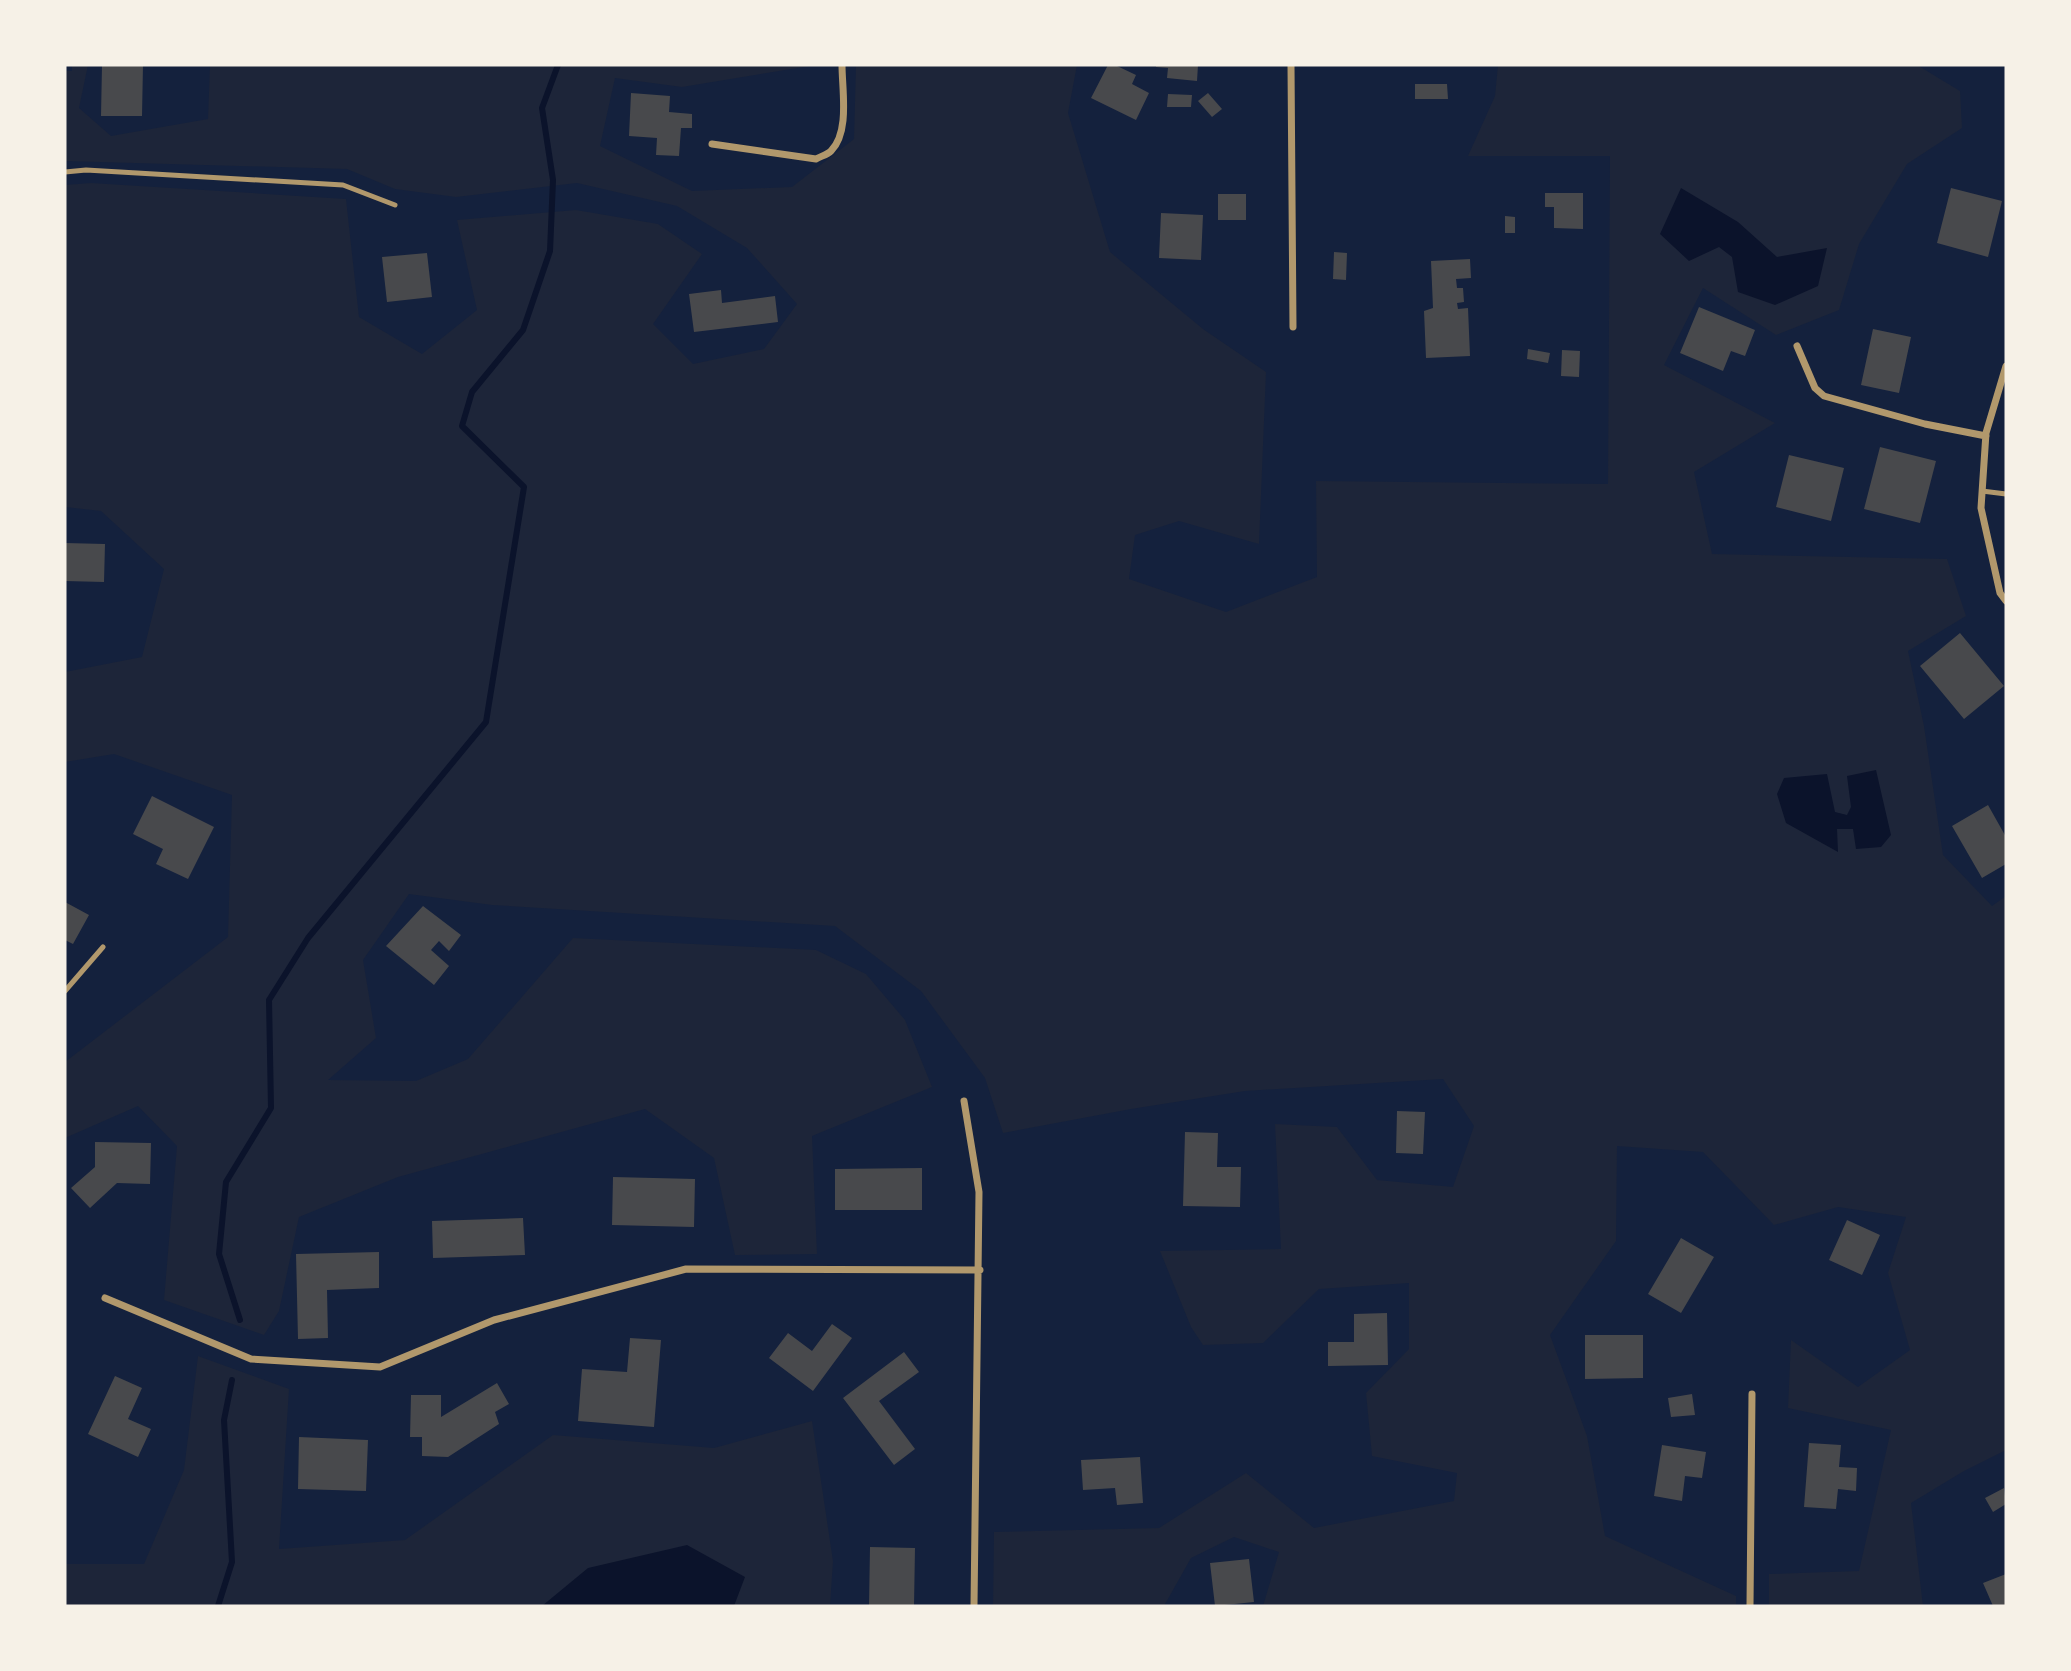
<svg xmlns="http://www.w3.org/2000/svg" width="2071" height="1671" font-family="Jost,sans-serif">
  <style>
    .green { fill: #1d2539 }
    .water { fill: #0b132b }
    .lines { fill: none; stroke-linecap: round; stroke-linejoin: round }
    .stream { stroke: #0b132b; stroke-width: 6 }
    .building { fill: #48494c }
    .service { stroke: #b1986c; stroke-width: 5 }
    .minor { stroke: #b1986c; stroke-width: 7 }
  </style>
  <rect width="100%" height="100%" fill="#14213d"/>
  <path class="green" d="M 72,65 L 88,65 L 79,108 L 111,136 L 208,119 L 210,65 L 816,65 L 682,87 L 615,78 L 600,146 L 692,191 L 792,187 L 854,139 L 856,65 L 1077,65 L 1068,113 L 1110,252 L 1203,329 L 1266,372 L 1259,544 L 1179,521 L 1135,535 L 1129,579 L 1226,612 L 1317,577 L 1316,481 L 1608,484 L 1610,156 L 1468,156 L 1495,96 L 1498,65 L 1917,65 L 1960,91 L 1962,128 L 1907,164 L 1859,244 L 1839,310 L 1776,335 L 1703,288 L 1664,365 L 1775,423 L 1694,472 L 1712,554 L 1947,559 L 1966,616 L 1908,651 L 1924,726 L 1943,855 L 1992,906 L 2006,896 L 2006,1450 L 1964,1471 L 1911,1503 L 1923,1606 L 1769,1606 L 1769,1574 L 1859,1571 L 1891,1430 L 1788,1408 L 1791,1340 L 1858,1387 L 1910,1350 L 1888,1273 L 1906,1217 L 1838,1207 L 1774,1225 L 1703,1152 L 1617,1146 L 1616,1241 L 1550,1335 L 1587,1436 L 1605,1536 L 1736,1596 L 1736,1606 L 1263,1606 L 1279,1552 L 1234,1537 L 1191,1558 L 1164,1606 L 993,1606 L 994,1532 L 1159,1528 L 1246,1473 L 1314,1528 L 1454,1501 L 1457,1473 L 1372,1456 L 1366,1393 L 1409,1349 L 1409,1283 L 1319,1289 L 1263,1343 L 1203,1345 L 1191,1327 L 1160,1251 L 1281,1249 L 1275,1124 L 1337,1127 L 1377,1180 L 1453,1187 L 1474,1126 L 1443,1079 L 1245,1091 L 1131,1109 L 1003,1133 L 985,1078 L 921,991 L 835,926 L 492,905 L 409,894 L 363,960 L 376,1038 L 328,1080 L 416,1081 L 468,1059 L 573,938 L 816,950 L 866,974 L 905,1020 L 932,1087 L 812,1136 L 817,1254 L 735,1255 L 714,1158 L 645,1109 L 398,1177 L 299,1217 L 279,1311 L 264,1335 L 164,1300 L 177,1146 L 138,1106 L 65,1138 L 65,1062 L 228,937 L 232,795 L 114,754 L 65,762 L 65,672 L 142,657 L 164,569 L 101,511 L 65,507 L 65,185 L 91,183 L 346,199 L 359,317 L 422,354 L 477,310 L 457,220 L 576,210 L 658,224 L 702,254 L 653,324 L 693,364 L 764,349 L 797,304 L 747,248 L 677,206 L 577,183 L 456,197 L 395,189 L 347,169 L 65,161 L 65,71 L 72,71 Z
    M 198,1356 L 289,1389 L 279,1549 L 405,1540 L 553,1435 L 714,1448 L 812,1421 L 833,1561 L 830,1606 L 65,1606 L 65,1564 L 144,1564 L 184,1470 Z"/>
  <path class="water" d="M 1681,188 L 1738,222 L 1777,257 L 1827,248 L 1818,286 L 1775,305 L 1738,292 L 1732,257 L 1719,247 L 1689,261 L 1660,234 Z
    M 1876,770 L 1891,835 L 1881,847 L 1856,849 L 1853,829 L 1837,829 L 1838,852 L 1786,823 L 1777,794 L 1784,778 L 1827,774 L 1835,812 L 1847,815 L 1851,807 L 1847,776 Z
    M 687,1545 L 745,1577 L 734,1606 L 542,1606 L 588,1568 Z"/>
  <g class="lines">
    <path class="stream" d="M 240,1320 L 219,1254 L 226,1182 L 271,1108 L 269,1000 L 308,938 L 486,722 L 524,487 L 462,426 L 472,392 L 523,330 L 550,251 L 553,180 L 542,108 L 558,65
      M 218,1606 L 232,1562 L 224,1420 L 232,1380"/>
  </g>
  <path class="building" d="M 102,65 L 143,65 L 142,116 L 101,116 Z
    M 1108,65 L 1115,65 L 1136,75 L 1132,84 L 1149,93 L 1136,120 L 1091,98 Z
    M 1156,65 L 1198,65 L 1197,81 L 1167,78 L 1168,68 L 1156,67 Z
    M 1415,84 L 1447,84 L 1448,99 L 1415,99 Z
    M 631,93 L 670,96 L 669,112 L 692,114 L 692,128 L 681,128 L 679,156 L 656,155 L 657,138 L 629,136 Z
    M 1208,93 L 1222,109 L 1212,117 L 1198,101 Z
    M 1168,94 L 1192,95 L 1191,107 L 1167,107 Z
    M 1951,188 L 2002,201 L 1988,257 L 1937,243 Z
    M 1545,193 L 1583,193 L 1583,229 L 1554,228 L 1554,207 L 1545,207 Z
    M 1218,194 L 1246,194 L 1246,220 L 1218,220 Z
    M 1161,213 L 1203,215 L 1201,260 L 1159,258 Z
    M 1505,216 L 1515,217 L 1515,233 L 1505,233 Z
    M 1334,252 L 1347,253 L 1346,280 L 1333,279 Z
    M 427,253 L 432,297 L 387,302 L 382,257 Z
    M 1470,259 L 1471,278 L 1456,279 L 1457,288 L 1463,288 L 1464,302 L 1457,303 L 1458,309 L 1468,308 L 1470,356 L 1426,358 L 1424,311 L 1433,308 L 1431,261 Z
    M 721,290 L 722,303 L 775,296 L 778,322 L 694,332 L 689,294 Z
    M 1699,307 L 1755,330 L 1745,356 L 1731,351 L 1723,371 L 1680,353 Z
    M 1873,329 L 1911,337 L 1899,393 L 1861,385 Z
    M 1528,349 L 1550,353 L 1548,363 L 1527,359 Z
    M 1562,350 L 1580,351 L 1579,377 L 1561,376 Z
    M 1880,447 L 1936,461 L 1920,523 L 1864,509 Z
    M 1789,455 L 1844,468 L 1831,521 L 1776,507 Z
    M 65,543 L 105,544 L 104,582 L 65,581 Z
    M 1960,633 L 2004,686 L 1964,719 L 1920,666 Z
    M 152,796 L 214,827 L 188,879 L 156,864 L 163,849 L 133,834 Z
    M 1988,805 L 2006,837 L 2006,864 L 1982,878 L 1952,826 Z
    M 65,902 L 89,915 L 73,944 L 65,940 Z
    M 423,906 L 461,935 L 449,951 L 439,941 L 431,950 L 449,966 L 434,985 L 386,946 Z
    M 1397,1111 L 1425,1112 L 1423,1154 L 1396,1153 Z
    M 1185,1132 L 1218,1133 L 1217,1167 L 1241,1167 L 1240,1207 L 1183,1206 Z
    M 95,1142 L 151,1143 L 150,1184 L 117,1183 L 90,1208 L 71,1188 L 95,1167 Z
    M 922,1168 L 922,1210 L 835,1210 L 835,1169 Z
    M 613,1177 L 695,1179 L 694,1227 L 612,1225 Z
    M 523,1218 L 525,1255 L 433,1258 L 432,1221 Z
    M 1847,1220 L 1880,1235 L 1862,1275 L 1829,1260 Z
    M 1681,1238 L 1714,1257 L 1681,1313 L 1648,1294 Z
    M 379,1252 L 379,1288 L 327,1290 L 328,1338 L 298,1339 L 296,1254 Z
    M 1387,1313 L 1388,1365 L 1328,1366 L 1328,1342 L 1354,1342 L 1354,1314 Z
    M 832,1324 L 852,1338 L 813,1391 L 769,1358 L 788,1333 L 812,1351 Z
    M 1585,1335 L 1643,1335 L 1643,1378 L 1585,1379 Z
    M 630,1338 L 661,1340 L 654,1427 L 578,1421 L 582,1369 L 627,1372 Z
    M 904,1352 L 919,1372 L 879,1401 L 915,1449 L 894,1465 L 843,1398 Z
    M 115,1376 L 142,1388 L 128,1419 L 151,1429 L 138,1457 L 88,1434 Z
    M 497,1383 L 509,1404 L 495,1412 L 499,1424 L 448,1457 L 422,1456 L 422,1437 L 410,1437 L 411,1395 L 441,1395 L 441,1417 Z
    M 1692,1394 L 1695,1415 L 1671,1417 L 1668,1398 Z
    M 299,1437 L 368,1440 L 366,1491 L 298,1489 Z
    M 1809,1443 L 1841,1445 L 1839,1467 L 1857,1468 L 1856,1491 L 1838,1489 L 1836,1509 L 1804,1507 Z
    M 1662,1445 L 1706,1452 L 1702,1478 L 1685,1476 L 1682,1501 L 1654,1496 Z
    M 1140,1457 L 1143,1503 L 1117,1505 L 1115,1488 L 1083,1490 L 1081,1460 Z
    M 2004,1488 L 2006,1504 L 1993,1512 L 1985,1498 Z
    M 870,1547 L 915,1548 L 914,1606 L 869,1606 Z
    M 1249,1559 L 1254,1602 L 1215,1606 L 1210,1563 Z
    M 2006,1574 L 2006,1606 L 1993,1606 L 1983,1583 Z"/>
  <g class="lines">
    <path class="service" d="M 65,172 L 86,170 L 343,185 L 395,205
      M 1982,491 L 2006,494
      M 65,991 L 103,947"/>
    <path class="minor" d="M 1291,65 L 1293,327
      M 712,144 L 816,159 C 821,156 827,155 831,151 C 850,132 842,90 842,65
      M 1797,346 L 1815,388 L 1824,396 L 1925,424 L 1986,436
      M 2006,366 L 1986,433 L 1981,508 L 2000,593 L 2006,601
      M 964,1101 L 979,1192 L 974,1606
      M 105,1298 L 251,1359 L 380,1367 L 494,1320 L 686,1269 L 980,1270
      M 1750,1606 L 1752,1394"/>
  </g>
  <rect width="2071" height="1671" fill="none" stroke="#f6f1e7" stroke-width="133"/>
</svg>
